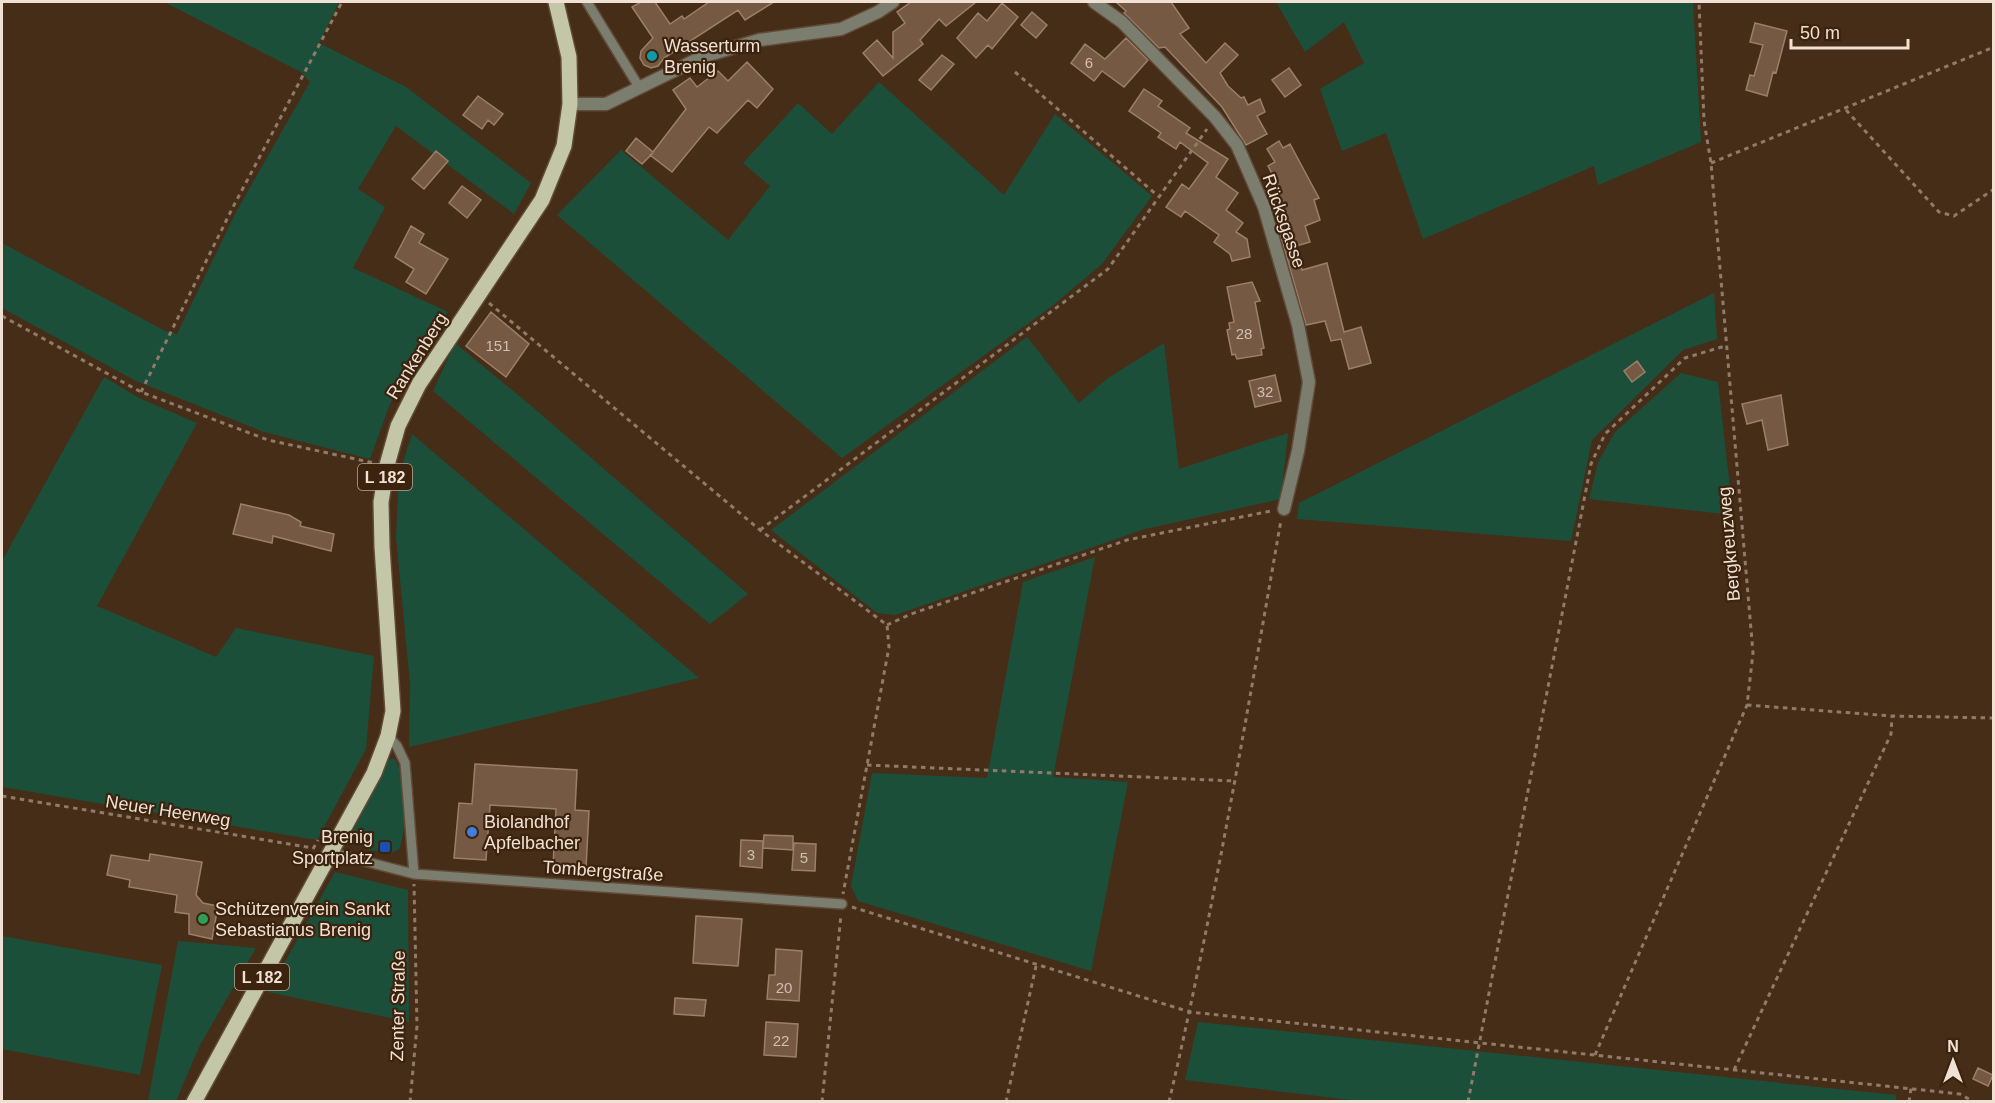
<svg xmlns="http://www.w3.org/2000/svg" width="1995" height="1103" font-family="Helvetica,sans-serif">
  <style>
    .green { fill: #1c4f3a }
    .building { fill: #755943; stroke: #9c7f68; stroke-width: 1.5 }
    .lines { fill: none; stroke-linecap: round; stroke-linejoin: round }
    .service-casing { stroke: #614a36; stroke-width: 12 }
    .minor-casing { stroke: #614a36; stroke-width: 15 }
    .primary-casing { stroke: #614a36; stroke-width: 18 }
    .path { stroke: #907b6a; stroke-width: 3; stroke-dasharray: 4.5 4.5; stroke-linecap: butt }
    .service { stroke: #7b7d6e; stroke-width: 9 }
    .minor { stroke: #7b7d6e; stroke-width: 12 }
    .primary { stroke: #c3c6a7; stroke-width: 15 }
    .culture-dot { fill: #0f9aa8; stroke: #3b230e; stroke-width: 2 }
    .shop-dot { fill: #3f7fe0; stroke: #3b230e; stroke-width: 2 }
    .transit-dot { fill: #1a4fb4; stroke: #3b230e; stroke-width: 2 }
    .leisure-dot { fill: #2e9e5b; stroke: #3b230e; stroke-width: 2 }
    .labels { text-anchor: middle; dominant-baseline: central; stroke-width: 4.5; stroke-linejoin: round; paint-order: stroke }
    .number-label { font-size: 15px; fill: #d2beb0 }
    .shield { fill: #3b230e; stroke: #baa799; stroke-width: 1.5 }
    .shield-label { font-size: 16px; font-weight: bold; fill: #f1e0d4 }
    .poi-label { font-size: 18px; fill: #f1e0d4; stroke: #3b230e; text-anchor: start }
    .street-label { font-size: 18px; fill: #f1e0d4; stroke: #3b230e }
  </style>
  <rect width="100%" height="100%" fill="#462d18"/>
  <path class="green" d="M 164,2 L 339,2 L 319,43 L 406,87 L 531,183 L 514,214 L 396,126 L 358,189 L 385,207 L 353,268 L 448,312 L 423,346 L 390,404 L 370,459 L 264,432 L 136,381 L 2,308 L 2,243 L 165,331 L 177,334 L 236,212 L 310,82 L 301,72 Z
    M 1276,2 L 1693,2 L 1701,142 L 1598,185 L 1594,166 L 1423,239 L 1386,133 L 1342,151 L 1320,89 L 1364,63 L 1344,22 L 1305,52 Z
    M 879,82 L 1004,195 L 1055,114 L 1152,196 L 1102,264 L 1051,307 L 842,458 L 557,215 L 621,150 L 728,240 L 770,186 L 743,163 L 798,103 L 832,134 Z
    M 1714,293 L 1717,339 L 1683,350 L 1592,440 L 1571,541 L 1297,519 L 1299,503 Z
    M 1027,337 L 1079,403 L 1108,378 L 1164,343 L 1179,469 L 1288,433 L 1281,499 L 1145,529 L 895,615 L 877,613 L 771,530 Z
    M 455,343 L 535,409 L 748,594 L 710,624 L 433,391 Z
    M 1681,373 L 1718,382 L 1733,515 L 1589,499 L 1598,462 L 1615,432 Z
    M 104,377 L 139,398 L 197,423 L 97,606 L 216,657 L 236,628 L 374,656 L 366,749 L 317,840 L 2,787 L 2,561 Z
    M 412,434 L 699,678 L 409,747 L 410,684 L 396,537 L 399,475 Z
    M 1095,557 L 1053,777 L 1128,782 L 1091,971 L 858,901 L 851,886 L 872,773 L 987,778 L 1023,582 Z
    M 394,758 C 408,777 408,826 399,849 L 389,854 L 366,849 L 354,842 L 353,831 L 388,760 Z
    M 335,872 L 408,890 L 409,1022 L 268,992 Z
    M 2,936 L 162,965 L 140,1075 L 2,1049 Z
    M 178,941 L 256,948 L 200,1045 L 176,1101 L 148,1101 Z
    M 1198,1022 L 1896,1095 L 1896,1101 L 1367,1102 L 1185,1080 Z"/>
  <path class="building" d="M 641,2 L 655,2 L 670,24 L 682,16 L 684,19 L 709,2 L 774,2 L 745,20 L 738,10 L 664,58 L 658,66 L 651,68 L 644,65 L 640,58 L 641,51 L 653,38 L 632,7 Z
    M 911,2 L 976,2 L 946,26 L 939,19 L 920,40 L 923,44 L 883,76 L 863,53 L 877,40 L 893,58 L 893,32 L 905,23 L 897,12 Z
    M 1116,2 L 1171,2 L 1189,28 L 1180,34 L 1206,63 L 1225,43 L 1238,55 L 1220,73 L 1228,86 L 1241,98 L 1244,97 L 1248,105 L 1260,99 L 1265,112 L 1257,116 L 1267,134 L 1246,145 L 1222,107 L 1165,47 L 1159,48 L 1124,13 L 1126,11 Z
    M 1002,3 L 1018,17 L 992,49 L 988,45 L 976,58 L 957,38 L 978,13 L 987,21 Z
    M 1032,12 L 1047,25 L 1036,38 L 1021,25 Z
    M 1755,23 L 1787,31 L 1776,73 L 1773,72 L 1767,96 L 1746,90 L 1750,75 L 1754,76 L 1763,45 L 1750,42 Z
    M 1126,38 L 1148,60 L 1124,87 L 1102,71 L 1094,81 L 1071,63 L 1085,44 L 1105,59 Z
    M 942,55 L 954,64 L 931,90 L 919,80 Z
    M 747,62 L 773,89 L 757,108 L 748,100 L 717,133 L 709,127 L 672,172 L 650,155 L 653,153 L 642,164 L 626,151 L 636,138 L 653,152 L 686,109 L 673,90 L 690,78 L 697,87 L 718,71 L 728,81 Z
    M 1289,68 L 1301,85 L 1285,97 L 1272,80 Z
    M 1144,89 L 1162,101 L 1158,106 L 1190,128 L 1186,133 L 1228,159 L 1216,177 L 1238,193 L 1226,210 L 1243,223 L 1236,232 L 1247,239 L 1250,257 L 1232,261 L 1230,254 L 1214,242 L 1219,235 L 1185,211 L 1181,217 L 1166,207 L 1182,184 L 1189,189 L 1208,163 L 1180,142 L 1176,149 L 1158,137 L 1161,133 L 1129,111 Z
    M 478,96 L 503,114 L 494,125 L 488,120 L 482,129 L 463,115 Z
    M 1279,141 L 1283,148 L 1290,144 L 1319,198 L 1314,200 L 1320,220 L 1305,226 L 1310,242 L 1296,246 L 1302,270 L 1327,263 L 1344,332 L 1361,327 L 1371,363 L 1349,369 L 1341,339 L 1331,341 L 1325,321 L 1306,325 L 1276,219 L 1280,222 L 1265,189 L 1277,183 L 1268,166 L 1275,162 L 1267,149 Z
    M 436,151 L 448,161 L 424,189 L 412,179 Z
    M 462,186 L 481,200 L 467,218 L 449,203 Z
    M 411,226 L 424,234 L 419,243 L 448,259 L 426,294 L 406,282 L 414,269 L 395,257 Z
    M 1252,282 L 1260,301 L 1255,302 L 1264,348 L 1261,349 L 1262,355 L 1237,359 L 1235,354 L 1232,355 L 1227,330 L 1230,329 L 1229,323 L 1234,322 L 1227,287 Z
    M 491,312 L 529,344 L 506,377 L 466,346 Z
    M 1637,361 L 1645,372 L 1632,382 L 1624,371 Z
    M 1275,375 L 1281,401 L 1255,407 L 1249,381 Z
    M 1781,395 L 1788,445 L 1768,450 L 1762,420 L 1747,424 L 1742,404 Z
    M 241,504 L 289,515 L 301,522 L 300,526 L 334,534 L 331,551 L 273,536 L 272,543 L 233,534 Z
    M 475,764 L 577,770 L 575,810 L 589,811 L 586,868 L 553,866 L 556,809 L 490,805 L 486,860 L 454,858 L 459,803 L 472,804 Z
    M 764,835 L 793,836 L 793,850 L 763,848 Z
    M 741,840 L 763,841 L 762,868 L 740,866 Z
    M 794,843 L 816,844 L 815,871 L 792,870 Z
    M 150,854 L 202,862 L 196,895 L 203,903 L 218,906 L 212,939 L 189,934 L 189,914 L 175,912 L 177,895 L 129,887 L 130,880 L 107,875 L 111,855 L 149,861 Z
    M 696,916 L 742,919 L 738,966 L 693,963 Z
    M 776,949 L 802,951 L 799,1001 L 767,999 L 769,975 L 775,975 Z
    M 675,998 L 706,1000 L 704,1016 L 674,1014 Z
    M 766,1022 L 798,1024 L 796,1057 L 764,1055 Z
    M 1978,1068 L 1993,1075 L 1988,1086 L 1973,1079 Z"/>
  <g class="lines">
    <defs>
      <path id="service" d="M 587,2 L 639,87
        M 388,736 L 397,746 L 405,763 L 414,874
        M 329,852 L 414,874 L 842,904"/>
      <path id="minor" d="M 1094,2 L 1122,22 L 1215,117 L 1237,145 L 1264,207 L 1298,325 L 1309,382 L 1298,451 L 1284,509
        M 570,104 L 606,104 L 702,57 L 759,40 L 841,29 L 878,12 L 893,2"/>
      <path id="primary" d="M 194,1102 L 374,773 L 388,736 L 393,711 L 382,547 L 381,502 L 387,465 L 398,426 L 419,384 L 542,200 L 564,146 L 570,104 L 569,57 L 556,2"/>
    </defs>
    <use href="#service" class="service-casing"/>
    <use href="#minor" class="minor-casing"/>
    <use href="#primary" class="primary-casing"/>
    <path class="path" d="M 1015,72 L 1158,196
      M 1846,110 L 1939,212 L 1954,216 L 1994,189
      M 1711,163 L 1994,47
      M 489,303 L 760,530 L 887,625 L 889,647 L 843,894
      M 2,316 L 141,392 L 268,440 L 374,463
      M 141,392 L 233,207 L 342,2
      M 760,530 L 1108,269 L 1207,129
      M 887,625 L 911,614 L 1127,540 L 1271,511
      M 1747,705 L 1892,716 L 1994,718
      M 867,765 L 1235,781
      M 2,796 L 313,848
      M 313,849 L 318,840
      M 852,907 L 1190,1012 L 1960,1094 L 1974,1102
      M 1595,1055 L 1747,705 L 1753,653 L 1711,163 L 1704,121 L 1699,2
      M 1734,1070 L 1891,734 L 1892,716
      M 410,1102 L 417,1026 L 414,884
      M 822,1102 L 841,915
      M 1006,1102 L 1036,966
      M 1169,1102 C 1214,909 1247,714 1281,520
      M 1468,1102 L 1591,464 L 1605,434 L 1685,358 L 1725,346
      M 1909,1102 L 1911,1088"/>
    <use href="#service" class="service"/>
    <use href="#minor" class="minor"/>
    <use href="#primary" class="primary"/>
  </g>
  <circle class="culture-dot" cx="652" cy="56" r="6"/>
  <circle class="shop-dot" cx="472" cy="832" r="6"/>
  <rect class="transit-dot" x="379" y="841" width="12" height="12" rx="3"/>
  <circle class="leisure-dot" cx="203" cy="919" r="6"/>
  <g class="labels">
    <g class="number-label">
      <text x="1089" y="62">6</text>
      <text x="1244" y="333">28</text>
      <text x="498" y="345">151</text>
      <text x="1265" y="391">32</text>
      <text x="751" y="854">3</text>
      <text x="804" y="857">5</text>
      <text x="784" y="987">20</text>
      <text x="781" y="1040">22</text>
    </g>
    <g class="shield">
      <rect x="358" y="464" width="54" height="26" rx="4.5"/>
      <rect x="235" y="964" width="54" height="26" rx="4.5"/>
    </g>
    <g class="shield-label">
      <text x="385" y="477">L 182</text>
      <text x="262" y="977">L 182</text>
    </g>
    <g class="poi-label">
      <text x="664" y="46">Wasserturm<tspan x="664" dy="21">Brenig</tspan></text>
      <text x="484" y="822">Biolandhof<tspan x="484" dy="21">Apfelbacher</tspan></text>
      <text x="373" y="837" text-anchor="end">Brenig<tspan x="373" dy="21">Sportplatz</tspan></text>
      <text x="215" y="909">Schützenverein Sankt<tspan x="215" dy="21">Sebastianus Brenig</tspan></text>
    </g>
    <g class="street-label">
      <text transform="translate(1284 221) rotate(71)">Rücksgasse</text>
      <text transform="translate(417 356) rotate(-58)">Rankenberg</text>
      <text transform="translate(1729 544) rotate(-95)">Bergkreuzweg</text>
      <text transform="translate(168 811) rotate(9)">Neuer Heerweg</text>
      <text transform="translate(603 871) rotate(4)">Tombergstraße</text>
      <text transform="translate(398 1006) rotate(-89)">Zenter Straße</text>
    </g>
  </g>
  <rect width="1995" height="1103" fill="none" stroke="#f1e0d4" stroke-width="6"/>
  <g transform="translate(1953 1061)" stroke="#3b230e" stroke-width="4.5" paint-order="stroke">
  <path d="M0-4.5L10 22L0 15L-10 22Z" fill="#f1e0d4"/>
  <text y="-9" font-size="16" font-weight="bold" text-anchor="middle" fill="#f1e0d4">N</text>
  </g>
  <path d="M1791 39v9h117v-9" fill="none" stroke="#f1e0d4" stroke-width="3"/>
  <text x="1800" y="39" font-size="18" fill="#f1e0d4" stroke="#3b230e" stroke-width="4.5" paint-order="stroke">50 m</text>
</svg>
